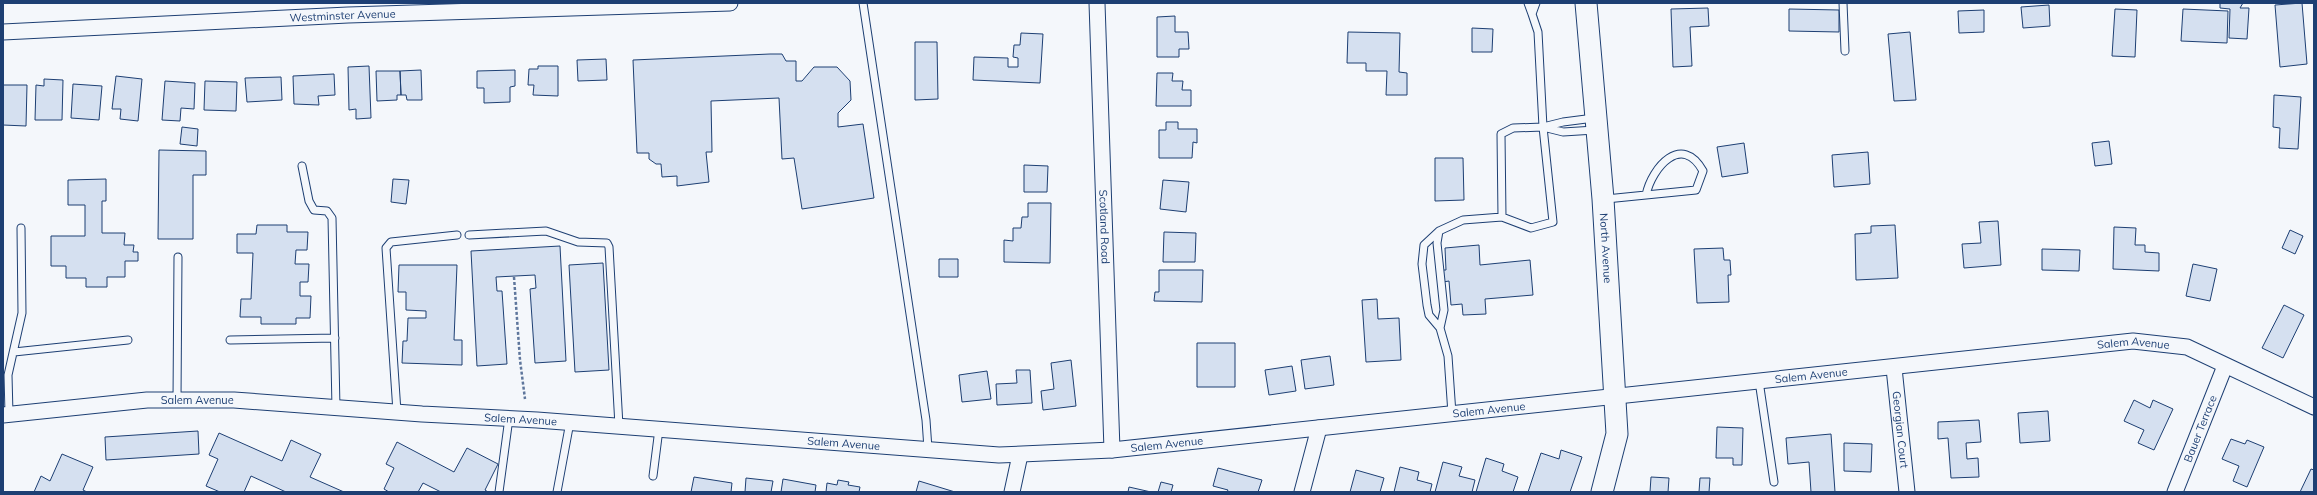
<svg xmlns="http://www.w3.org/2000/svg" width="2317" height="495" font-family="Mulish,sans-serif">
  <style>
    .building { fill: #d5e0f0; stroke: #1d3f73 }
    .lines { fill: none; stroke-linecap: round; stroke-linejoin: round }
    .lane-casing { stroke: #1d3f73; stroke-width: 9 }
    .street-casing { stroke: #1d3f73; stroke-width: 17 }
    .secondary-casing { stroke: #1d3f73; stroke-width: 23 }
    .path { stroke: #5e769c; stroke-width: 2.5; stroke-dasharray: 3 2; stroke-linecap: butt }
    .lane { stroke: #f4f7fb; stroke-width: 7 }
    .street { stroke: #f4f7fb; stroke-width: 15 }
    .secondary { stroke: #f4f7fb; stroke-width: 21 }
    .labels { text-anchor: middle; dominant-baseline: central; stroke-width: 3; stroke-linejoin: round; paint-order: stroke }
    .street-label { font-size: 11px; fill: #1d3f73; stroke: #f4f7fb }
  </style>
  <rect width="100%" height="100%" fill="#f4f7fb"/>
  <path class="building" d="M 2220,3 L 2243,3 L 2240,8 L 2249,8 L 2247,39 L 2229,38 L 2230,9 L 2220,8 Z
    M 2302,3 L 2307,64 L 2280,67 L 2275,5 Z
    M 2049,5 L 2050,26 L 2023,28 L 2021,7 Z
    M 1708,8 L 1709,26 L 1690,27 L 1692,66 L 1673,67 L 1671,9 Z
    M 1789,9 L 1839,10 L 1839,32 L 1789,31 Z
    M 2115,9 L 2137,10 L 2135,57 L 2112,56 Z
    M 2183,9 L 2228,11 L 2227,43 L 2181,41 Z
    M 1984,10 L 1984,32 L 1959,33 L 1958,11 Z
    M 1175,16 L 1175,32 L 1188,32 L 1189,49 L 1179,49 L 1179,57 L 1157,57 L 1157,17 Z
    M 1472,28 L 1493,29 L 1492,52 L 1472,52 Z
    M 1348,32 L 1400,33 L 1399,72 L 1407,73 L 1407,95 L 1386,95 L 1387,71 L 1366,71 L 1366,63 L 1347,63 Z
    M 1910,32 L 1916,100 L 1894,101 L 1888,34 Z
    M 1021,33 L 1043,34 L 1040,83 L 973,80 L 974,57 L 1008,58 L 1008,67 L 1018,67 L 1018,58 L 1013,57 L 1014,45 L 1020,45 Z
    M 915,42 L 937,42 L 938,99 L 915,100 Z
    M 770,54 L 782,54 L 786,61 L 796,61 L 796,81 L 802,81 L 814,67 L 837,67 L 850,81 L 851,100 L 838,113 L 838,127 L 863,124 L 874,198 L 802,209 L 794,158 L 782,159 L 779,98 L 711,101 L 712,152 L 706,152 L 709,182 L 677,186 L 677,176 L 662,177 L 661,164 L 656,164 L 649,159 L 649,153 L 637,153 L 633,60 Z
    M 606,59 L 607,80 L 578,81 L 577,60 Z
    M 369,66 L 371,118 L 356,119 L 356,109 L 349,110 L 348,67 Z
    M 538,66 L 558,66 L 558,96 L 533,95 L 534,85 L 528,85 L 529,69 L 538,69 Z
    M 421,70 L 422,100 L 407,100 L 406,95 L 401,95 L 400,71 Z
    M 515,70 L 515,86 L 510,87 L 510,102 L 484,103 L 484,88 L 477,88 L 477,71 Z
    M 376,71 L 400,71 L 401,95 L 397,95 L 397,100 L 377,101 Z
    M 1157,73 L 1173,73 L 1172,81 L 1183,81 L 1182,90 L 1191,90 L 1191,106 L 1156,106 Z
    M 334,74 L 335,95 L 318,96 L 319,105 L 294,104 L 293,76 Z
    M 116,76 L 142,79 L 138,121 L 120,119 L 121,109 L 112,109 Z
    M 281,77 L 282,100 L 247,102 L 245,78 Z
    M 44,79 L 63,80 L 62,120 L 35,120 L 36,85 L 44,86 Z
    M 165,81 L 195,83 L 194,109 L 181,108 L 180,121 L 162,120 Z
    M 205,81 L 237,82 L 236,111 L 204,110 Z
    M 73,84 L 102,86 L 99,120 L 71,118 Z
    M 3,85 L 27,85 L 26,126 L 3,125 Z
    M 2274,95 L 2301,97 L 2298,149 L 2279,148 L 2280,128 L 2273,127 Z
    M 1166,122 L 1178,122 L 1178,129 L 1197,129 L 1197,143 L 1193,142 L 1192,158 L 1159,158 L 1159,130 L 1166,130 Z
    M 182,127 L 198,129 L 197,146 L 180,144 Z
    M 2109,141 L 2112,164 L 2095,166 L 2092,143 Z
    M 1744,143 L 1748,173 L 1722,177 L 1717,147 Z
    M 159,150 L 206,151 L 206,175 L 193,175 L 193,239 L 158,239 Z
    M 1868,152 L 1870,184 L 1834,187 L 1832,155 Z
    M 1435,158 L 1463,158 L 1464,200 L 1435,201 Z
    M 1024,165 L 1048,166 L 1047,192 L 1024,192 Z
    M 106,179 L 106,201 L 102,201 L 102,233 L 125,233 L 124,245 L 134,245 L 133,252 L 138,252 L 138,261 L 125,261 L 125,277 L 107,277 L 107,287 L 86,287 L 86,278 L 66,278 L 66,266 L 51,266 L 51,236 L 85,236 L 85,205 L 68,205 L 68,180 Z
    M 393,179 L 409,180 L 406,204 L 391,202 Z
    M 1163,180 L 1189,182 L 1186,212 L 1160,209 Z
    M 1028,203 L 1051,203 L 1050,263 L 1004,262 L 1004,240 L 1013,241 L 1013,228 L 1021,228 L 1022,217 L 1028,217 Z
    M 1998,221 L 2001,265 L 1964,268 L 1962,244 L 1981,243 L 1979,222 Z
    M 257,225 L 287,225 L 287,232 L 308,232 L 307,250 L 296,250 L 295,264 L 309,264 L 308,282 L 300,282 L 300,296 L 311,296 L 310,318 L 296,318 L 296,324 L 261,324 L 261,317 L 240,317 L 241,299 L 251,299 L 253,253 L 237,253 L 237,234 L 256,234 Z
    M 1895,225 L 1898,278 L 1856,280 L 1855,234 L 1871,233 L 1871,226 Z
    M 2114,227 L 2136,228 L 2135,245 L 2145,245 L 2145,252 L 2159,253 L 2159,271 L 2113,269 Z
    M 2290,230 L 2303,236 L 2295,254 L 2282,248 Z
    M 1164,232 L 1196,233 L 1195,262 L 1163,262 Z
    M 1479,245 L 1480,265 L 1530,260 L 1533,295 L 1485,299 L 1486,314 L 1463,315 L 1462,304 L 1451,305 L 1449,281 L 1443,282 L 1442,270 L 1446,270 L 1445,248 Z
    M 560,246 L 566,361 L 535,363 L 530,289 L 536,288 L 535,275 L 496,277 L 497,291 L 502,291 L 507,364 L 477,366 L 471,251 Z
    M 1723,248 L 1724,260 L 1730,260 L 1731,275 L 1728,275 L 1729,302 L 1697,303 L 1694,249 Z
    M 2042,249 L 2080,250 L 2079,271 L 2042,270 Z
    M 939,259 L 958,259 L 958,277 L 939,277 Z
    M 603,263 L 609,370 L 575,372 L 569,265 Z
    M 2193,264 L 2217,269 L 2210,301 L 2186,296 Z
    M 399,265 L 457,265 L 454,340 L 462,340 L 462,365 L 402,363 L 403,341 L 407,341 L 408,318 L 426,318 L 426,311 L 406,310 L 406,292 L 398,292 Z
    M 1159,270 L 1203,270 L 1202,302 L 1154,301 L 1155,292 L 1159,292 Z
    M 1377,299 L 1378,319 L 1399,318 L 1401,360 L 1366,362 L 1362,300 Z
    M 2284,305 L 2304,315 L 2283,358 L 2262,348 Z
    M 1197,343 L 1235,343 L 1235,387 L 1197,387 Z
    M 1330,356 L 1334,385 L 1305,389 L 1301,360 Z
    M 1071,360 L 1076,406 L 1043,410 L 1041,391 L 1054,389 L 1051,363 Z
    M 1292,366 L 1296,391 L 1269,395 L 1265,370 Z
    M 1016,370 L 1030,370 L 1032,403 L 997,405 L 996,384 L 1017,383 Z
    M 987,371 L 991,399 L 962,402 L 959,375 Z
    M 2134,400 L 2150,408 L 2153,400 L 2173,409 L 2154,450 L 2138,443 L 2144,430 L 2124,421 Z
    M 2048,411 L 2050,441 L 2020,443 L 2018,413 Z
    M 1979,420 L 1981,442 L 1966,443 L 1967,459 L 1978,458 L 1979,477 L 1951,478 L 1948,438 L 1938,439 L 1938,422 Z
    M 1717,427 L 1743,428 L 1742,465 L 1733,465 L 1733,458 L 1716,458 Z
    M 198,431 L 199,454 L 106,460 L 105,437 Z
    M 219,433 L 282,461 L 291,440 L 321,454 L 310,477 L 344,492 L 286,492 L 251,476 L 244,492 L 220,492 L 206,486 L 218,459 L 209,455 Z
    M 1831,434 L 1835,492 L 1811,492 L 1809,462 L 1788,464 L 1786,438 Z
    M 2231,439 L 2245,444 L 2247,440 L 2264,447 L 2247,487 L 2233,481 L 2239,466 L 2222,459 Z
    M 397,442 L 454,472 L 467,448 L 498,464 L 485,490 L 488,492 L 441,492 L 423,483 L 418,492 L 389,492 L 384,489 L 394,468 L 386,464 Z
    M 1844,443 L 1872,444 L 1871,472 L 1844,471 Z
    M 1561,450 L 1582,457 L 1570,492 L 1528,492 L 1541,453 L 1559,459 Z
    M 62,454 L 93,467 L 83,490 L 87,492 L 34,492 L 41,476 L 50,481 Z
    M 1486,458 L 1504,464 L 1502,471 L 1518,477 L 1513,492 L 1476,492 Z
    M 1443,462 L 1462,467 L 1459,476 L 1475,480 L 1472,492 L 1435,492 Z
    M 1400,467 L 1419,472 L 1417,480 L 1432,484 L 1430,492 L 1394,492 Z
    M 1218,468 L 1262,480 L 1258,492 L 1227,492 L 1228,490 L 1213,486 Z
    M 2311,469 L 2314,470 L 2314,492 L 2300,492 Z
    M 1356,470 L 1384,478 L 1380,492 L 1350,492 Z
    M 694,477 L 732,483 L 731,492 L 691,492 Z
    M 1651,477 L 1669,478 L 1668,492 L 1650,492 Z
    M 746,478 L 773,481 L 771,492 L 745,492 Z
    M 1700,478 L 1710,478 L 1709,492 L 1699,492 Z
    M 783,479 L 816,485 L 815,492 L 781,492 Z
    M 838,480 L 849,482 L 848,485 L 860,487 L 859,492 L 826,492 L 827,483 L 837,485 Z
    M 919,481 L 955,492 L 916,492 Z
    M 1161,482 L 1173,485 L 1171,492 L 1158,492 Z
    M 1129,487 L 1151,492 L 1128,492 Z"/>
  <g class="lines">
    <defs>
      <path id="lane" d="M 863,3 L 926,420 L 928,449
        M 1528,3 L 1532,14 L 1536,3
        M 1843,3 L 1845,51
        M 1594,118 L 1563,122 L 1543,127 L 1563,132 L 1595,130
        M 302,166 L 309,201 L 314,210 L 327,211 L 332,218 L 336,408
        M 1606,199 L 1696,190 L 1703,171 C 1682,133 1652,167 1646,195
        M 1502,217 L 1531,228 L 1553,222 L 1543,127 L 1538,32 L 1532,14
        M 1439,231 L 1463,220 L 1502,217 L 1501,134 L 1513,128 L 1543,127
        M 469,235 L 546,231 L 578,242 L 607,243 L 609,247 L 619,426
        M 1440,328 L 1444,310 L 1437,243 L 1439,231 L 1424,245 L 1422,264 L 1427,305 L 1429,315 L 1440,328 L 1448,356 L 1452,414
        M 230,340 L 335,338
        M 14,352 L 128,340
        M 1759,381 L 1774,482
        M 177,400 L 178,257
        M 397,412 L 386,248 L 391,242 L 457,235
        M 9,414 L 8,375 L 22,313 L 21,228
        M 653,476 L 659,429
        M 499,492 L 509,418
        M 557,492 L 570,422"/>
      <g id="street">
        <path id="s1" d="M 1097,3 L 1112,450"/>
        <path id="s2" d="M 3,32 L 348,15 L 730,3"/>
        <path id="s3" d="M 1894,368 L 1907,492"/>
        <path id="s4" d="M 3,415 L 147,400 L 234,400 L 422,414 L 537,420 L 999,455 L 1112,450 L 2133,341 L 2187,347 L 2314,407"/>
        <path d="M 1012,492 L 1020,455"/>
        <path d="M 1302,492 L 1319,428"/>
        <path id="s5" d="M 2175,492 L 2225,366"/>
      </g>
      <g id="secondary">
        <path id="s6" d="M 1586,3 L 1603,199 L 1617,434 L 1602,492"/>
      </g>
    </defs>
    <use href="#lane" class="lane-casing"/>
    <use href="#street" class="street-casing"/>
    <use href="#secondary" class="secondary-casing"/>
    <path class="path" d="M 514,277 L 520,360 L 525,399"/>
    <use href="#lane" class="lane"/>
    <use href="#street" class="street"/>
    <use href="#secondary" class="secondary"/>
  </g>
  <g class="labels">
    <g class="street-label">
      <text stroke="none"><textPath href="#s2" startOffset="340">Westminster Avenue</textPath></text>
      <text stroke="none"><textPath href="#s1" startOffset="224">Scotland Road</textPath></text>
      <text stroke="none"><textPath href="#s6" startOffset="246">North Avenue</textPath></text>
      <text stroke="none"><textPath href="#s4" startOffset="2139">Salem Avenue</textPath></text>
      <text stroke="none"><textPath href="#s4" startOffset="1815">Salem Avenue</textPath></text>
      <text stroke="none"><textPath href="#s4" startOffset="195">Salem Avenue</textPath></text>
      <text stroke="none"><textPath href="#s4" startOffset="1491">Salem Avenue</textPath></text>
      <text stroke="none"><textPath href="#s4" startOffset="519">Salem Avenue</textPath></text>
      <text stroke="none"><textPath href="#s5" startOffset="68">Bauer Terrace</textPath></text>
      <text stroke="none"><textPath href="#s3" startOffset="62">Georgian Court</textPath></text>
      <text stroke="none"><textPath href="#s4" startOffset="843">Salem Avenue</textPath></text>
      <text stroke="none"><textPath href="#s4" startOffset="1167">Salem Avenue</textPath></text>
    </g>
  </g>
  <rect width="2317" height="495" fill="none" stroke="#1d3f73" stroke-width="8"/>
</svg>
